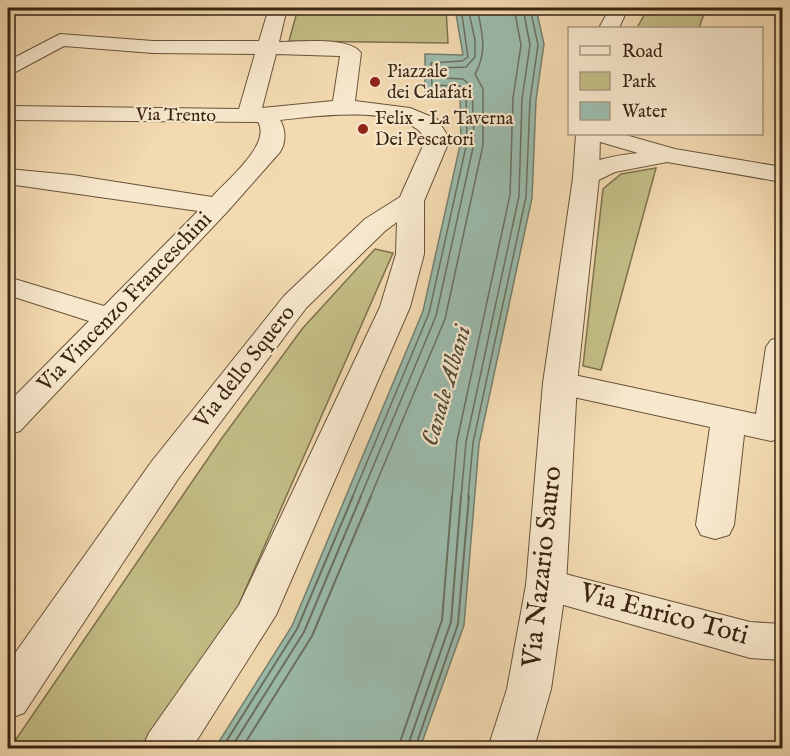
<svg xmlns="http://www.w3.org/2000/svg" width="790" height="756" font-family="'IM FELL English',serif">
  <style>
    .green { fill: #c3bd86; stroke: #7e724c; stroke-width: 1.5 }
    .water { fill: #9bbbac; stroke: #747f6e; stroke-width: 1.5 }
    .lines { fill: none; stroke-linecap: round; stroke-linejoin: round }
    .shore-far1 { stroke: #6a705f; stroke-width: 1.5 }
    .shore { stroke: #6a705f; stroke-width: 2 }
    .minor-casing { stroke: #68533a; stroke-width: 2 }
    .tertiary-casing { stroke: #68533a; stroke-width: 2 }
    .minor { fill: #f7e7cc; fill-rule: evenodd }
    .tertiary { fill: #f7e7cc; fill-rule: evenodd }
    .poi-dot { fill: #8f2418; stroke: #f7e7cc; stroke-width: 2 }
    .labels { text-anchor: middle; dominant-baseline: central; stroke-width: 4.5; stroke-linejoin: round; paint-order: stroke }
    .far-poi-label { font-size: 18px; fill: #392612; stroke: #f7e7cc; text-anchor: start }
    .far-street-label { font-size: 18px; fill: #392612; stroke: #f7e7cc }
    .street-label { font-size: 22px; fill: #392612; stroke: #f7e7cc }
    .water-label { font-size: 24px; font-style: italic; fill: #524b38; stroke: #f7e7cc }
    .near-street-label { font-size: 27px; fill: #392612; stroke: #f7e7cc }
  </style>
  <rect width="100%" height="100%" fill="#f3dab1"/>
  <filter id="stains"><feTurbulence type="fractalNoise" baseFrequency=".00333" numOctaves="4"/><feColorMatrix values="0 0 0 0 .2 0 0 0 0 .09 0 0 0 0 .02 0 0 0 .5 -.17"/></filter>
  <radialGradient id="worn" r=".72"><stop offset=".6" stop-color="#630" stop-opacity="0"/><stop offset="1" stop-color="#630" stop-opacity=".3"/></radialGradient>
  <path class="green" d="M 298,8 L 446,8 L 448,43 L 289,41 Z
    M 648,8 L 706,8 L 699,28 L 637,28 Z
    M 656,168 L 601,370 L 583,366 L 603,189 L 621,174 Z
    M 375,249 L 393,253 L 236,611 L 140,748 L 10,748 L 222,438 L 302,329 Z"/>
  <path class="water" d="M 455,8 L 536,8 L 544,44 L 536,100 L 532,198 L 479,444 L 464,625 L 420,748 L 215,748 L 292,626 L 423,311 L 461,141 L 460,92 L 425,92 L 425,54 L 463,55 Z"/>
  <g class="lines">
    <path class="shore-far1" d="M 352,498 L 429,313 L 467,142 L 466,90 L 460,86 L 432,85 L 431,63 L 462,61 L 468,57 L 461,8
      M 360,498 L 436,316 L 474,143 L 472,87 L 463,79 L 440,78 L 439,71 L 441,68 L 466,67 L 475,57 L 475,40 L 468,8
      M 370,498 L 445,319 L 483,145 L 483,89 L 475,74 C 488,52 482,31 477,8
      M 452,498 L 457,441 L 510,195 L 513,98 L 521,45 L 514,8
      M 461,498 L 466,442 L 519,196 L 522,99 L 530,45 L 523,8
      M 468,498 L 473,443 L 526,197 L 530,100 L 538,45 L 530,8"/>
    <path class="shore" d="M 222,748 L 297,629 L 353,496
      M 231,748 L 304,632 L 361,496
      M 242,748 L 312,636 L 371,496
      M 398,748 L 442,620 L 452,496
      M 407,748 L 451,622 L 461,496
      M 415,748 L 458,624 L 469,496"/>
    <defs>
      <path id="minor" d="M 269,8 L 287,8 L 279,42 C 298,42 350,36 361,53 L 355,101 L 410,108 L 437,119 L 450,139 L 424,201 L 424,254 L 410,307 L 276,615 L 192,748 L 142,748 L 149,733 L 239,605 L 380,307 L 396,254 L 397,222 L 385,231 L 306,308 L 178,479 L 24,713 L 8,719 L 8,663 L 152,461 L 284,296 L 365,219 L 400,197 L 426,139 C 405,103 316,116 280,120 C 286,129 286,143 280,152 L 227,212 L 20,431 L 8,435 L 8,403 L 89,321 L 8,295 L 8,277 L 104,306 L 198,211 L 8,184 L 8,169 L 72,175 L 212,197 C 226,181 272,144 258,122 L 8,120 L 8,106 L 239,109 L 255,54 L 153,53 L 64,46 L 8,76 L 8,61 L 60,34 L 153,41 L 259,41 ZM 276,54 L 340,56 L 333,101 L 262,108 Z
        M 586,134 L 622,134 L 675,149 L 782,167 L 782,182 L 667,162 L 615,172 L 586,186 L 577,183 L 573,178 C 587,158 616,156 638,153 L 590,139 Z
        M 782,337 L 782,438 L 771,441 L 744,435 L 734,525 L 729,535 L 715,539 L 701,535 L 696,525 L 710,427 L 560,394 L 548,391 L 543,383 L 548,375 L 560,372 L 756,414 L 766,347 L 771,340 Z
        M 546,569 L 750,622 L 782,624 L 782,660 L 750,658 L 532,596 L 526,585 L 532,574 Z"/>
      <path id="tertiary" d="M 610,8 L 628,8 L 619,28 L 599,28 Z
        M 576,134 L 600,134 L 599,178 L 577,383 L 566,585 L 551,689 L 534,748 L 488,748 L 507,689 L 526,585 L 543,383 L 573,178 Z"/>
    </defs>
    <use href="#minor" class="minor-casing"/>
    <use href="#tertiary" class="tertiary-casing"/>
    <use href="#minor" class="minor"/>
    <use href="#tertiary" class="tertiary"/>
  </g>
  <g class="poi-dot">
    <circle cx="375" cy="82" r="6"/>
    <circle cx="363" cy="129" r="6"/>
  </g>
  <g class="labels">
    <g class="far-poi-label">
      <text x="387" y="72">Piazzale<tspan x="387" dy="21">dei Calafati</tspan></text>
      <text x="375" y="119">Felix - La Taverna<tspan x="375" dy="21">Dei Pescatori</tspan></text>
    </g>
    <g class="far-street-label">
      <text transform="translate(176 116) rotate(1)">Via Trento</text>
    </g>
    <g class="street-label">
      <text transform="translate(125 302) rotate(-46)">Via Vincenzo Franceschini</text>
      <text transform="translate(245 367) rotate(-52)">Via dello Squero</text>
    </g>
    <g class="water-label">
      <text transform="translate(447 386) rotate(-74)">Canale Albani</text>
    </g>
    <g class="near-street-label">
      <text transform="translate(543 567) rotate(-84)">Via Nazario Sauro</text>
      <text transform="translate(664 615) rotate(15)">Via Enrico Toti</text>
    </g>
  </g>
  <rect width="790" height="756" fill="none" stroke="#f3dab1" stroke-width="30"/>
  <rect x="9" y="9" width="772" height="738" fill="none" stroke="#392612" stroke-width="3"/>
  <rect x="15" y="15" width="760" height="726" fill="none" stroke="#392612" stroke-width="1.5"/>
  <rect x="568" y="27" width="195" height="108" fill="#f7e7cc" stroke="#ab9a82" stroke-width="1.5"/>
  <rect x="580" y="46" width="30" height="9" fill="#f7e7cc" stroke="#ab9a82" stroke-width="1.5"/>
  <text x="622" y="57" font-size="18" fill="#392612">Road</text>
  <rect x="580" y="72" width="30" height="18" fill="#c3bd86" stroke="#ab9a82" stroke-width="1.5"/>
  <text x="622" y="87" font-size="18" fill="#392612">Park</text>
  <rect x="580" y="102" width="30" height="18" fill="#9bbbac" stroke="#ab9a82" stroke-width="1.5"/>
  <text x="622" y="117" font-size="18" fill="#392612">Water</text>
  <rect width="100%" height="100%" filter="url(#stains)"/>
  <rect width="100%" height="100%" fill="url(#worn)"/>
</svg>
